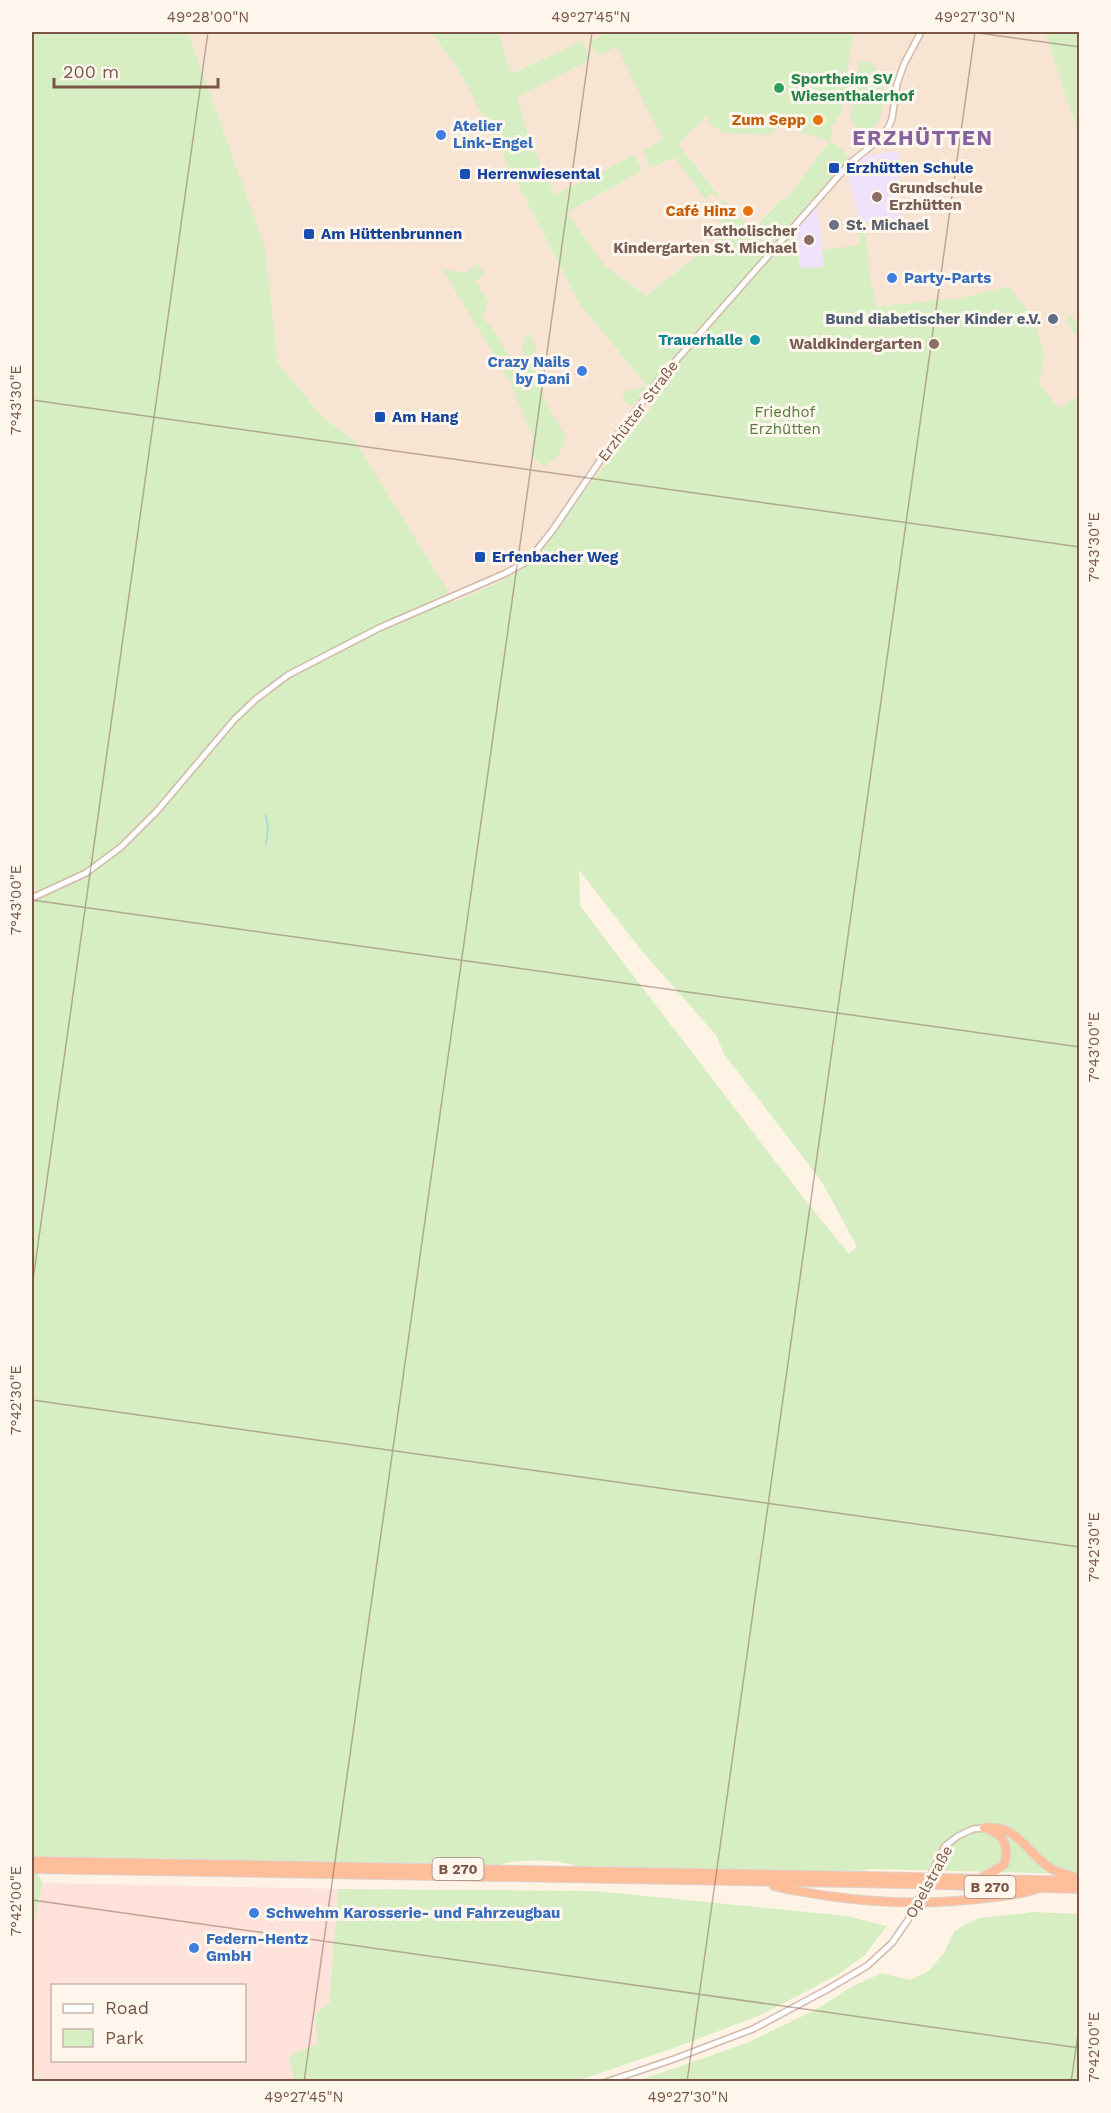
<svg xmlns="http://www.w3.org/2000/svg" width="1111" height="2113" font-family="'Work Sans',sans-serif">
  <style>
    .residential { fill: #f7e4d3 }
    .commercial { fill: #ffe2d9; fill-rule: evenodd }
    .education { fill: #f0e2fb }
    .green { fill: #d7eec2; fill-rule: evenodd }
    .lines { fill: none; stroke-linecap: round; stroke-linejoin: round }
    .stream { stroke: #9dd9de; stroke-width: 1.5 }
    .tertiary-casing { stroke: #d2b9aa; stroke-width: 8 }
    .trunk-casing { stroke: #ddd3cf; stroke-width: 10 }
    .tertiary { stroke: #fff; stroke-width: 5 }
    .trunk { stroke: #ffbe9a; stroke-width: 8 }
    .trunk-bridge-casing { stroke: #ddd3cf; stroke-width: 10; stroke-linecap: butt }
    .trunk-bridge { stroke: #ffbe9a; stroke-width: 8 }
    .ticks { fill: none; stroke: #7b5647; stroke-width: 1.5; stroke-opacity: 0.45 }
    .leisure-dot { fill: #2e9e5b; stroke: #fff7ee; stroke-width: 2 }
    .food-dot { fill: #e8710a; stroke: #fff7ee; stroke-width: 2 }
    .shop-dot { fill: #3f7fe0; stroke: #fff7ee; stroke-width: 2 }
    .transit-dot { fill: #1a4fb4; stroke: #fff7ee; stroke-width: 2 }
    .education-dot { fill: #8d6e63; stroke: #fff7ee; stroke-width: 2 }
    .worship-dot { fill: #6b7280; stroke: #fff7ee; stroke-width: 2 }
    .service-dot { fill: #5c6f8a; stroke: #fff7ee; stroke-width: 2 }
    .culture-dot { fill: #0f9aa8; stroke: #fff7ee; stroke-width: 2 }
    .labels { text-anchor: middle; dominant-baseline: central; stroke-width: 6; stroke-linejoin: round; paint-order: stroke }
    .shield { fill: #fff7ee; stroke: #a38679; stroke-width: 1.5 }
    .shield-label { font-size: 14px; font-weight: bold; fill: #7b5647 }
    .leisure-label { font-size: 15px; font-weight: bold; fill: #27864d; stroke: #fff7ee; text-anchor: start }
    .food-label { font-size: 15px; font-weight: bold; fill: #c56008; stroke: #fff7ee; text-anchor: end }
    .shop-label { font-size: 15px; font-weight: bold; fill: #366cbe; stroke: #fff7ee; text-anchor: start }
    .transit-label { font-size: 15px; font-weight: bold; fill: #164399; stroke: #fff7ee; text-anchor: start }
    .education-label { font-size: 15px; font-weight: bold; fill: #785e54; stroke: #fff7ee; text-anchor: end }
    .worship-label { font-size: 15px; font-weight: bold; fill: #5b616d; stroke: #fff7ee; text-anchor: start }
    .service-label { font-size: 15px; font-weight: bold; fill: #4e5e75; stroke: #fff7ee; text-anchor: end }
    .culture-label { font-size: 15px; font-weight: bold; fill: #0d838f; stroke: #fff7ee; text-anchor: end }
    .street-label { font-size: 15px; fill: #7b5647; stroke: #fff7ee }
    .park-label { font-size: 15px; fill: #537c3b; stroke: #fff7ee }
    .district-label { font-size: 21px; font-weight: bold; letter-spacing: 1.5px; fill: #86639f; stroke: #fff7ee }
    .neatline { fill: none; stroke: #7b5647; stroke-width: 2 }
    .ticks-label { font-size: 15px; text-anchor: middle; fill: #7b5647 }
  </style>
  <rect width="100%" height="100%" fill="#fff3e6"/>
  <path class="residential" d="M 188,32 L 431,32 L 460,72 L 580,305 L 658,399 L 583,493 L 536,558 L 524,568 L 501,581 L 455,602 L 355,441 L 323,417 L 278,364 L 265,247 Z
    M 498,32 L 608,32 L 590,41 L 596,56 L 617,46 L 650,115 L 665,139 L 652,168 L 675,158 L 714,193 L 719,194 L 678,144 L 707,115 L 668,32 L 1045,32 L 1079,135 L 1079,327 L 1071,315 L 1065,319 L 1079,341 L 1079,395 L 1059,410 L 1039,383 L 1045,353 L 1009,286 L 960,298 L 878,308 L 870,278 L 865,228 L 859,245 L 825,267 L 796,230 L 794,220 L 849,158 L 824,150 L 788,195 L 782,199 L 750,231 L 723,199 L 720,201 L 723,205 L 715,211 L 729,231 L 646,296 L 605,266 L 567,212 L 642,171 L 634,155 L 555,195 L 528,136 L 517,97 L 590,59 L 582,41 L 511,74 Z
    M 32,2055 L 38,2065 L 47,2081 L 32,2081 Z"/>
  <path class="commercial" d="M 43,1883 L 338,1889 L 329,2003 L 315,2014 L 317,2044 L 289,2056 L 294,2081 L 47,2081 L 32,2055 L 32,1930 ZM 52,1986 L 244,1986 L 244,2060 L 52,2060 Z"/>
  <path class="education" d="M 898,151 L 901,221 L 860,222 L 847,173 L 857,161 L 867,156 Z
    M 817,207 L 825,267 L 800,268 L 796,230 Z"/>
  <path class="green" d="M 32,32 L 188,32 L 265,247 L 278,364 L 323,417 L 355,441 L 455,602 L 501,581 L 524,568 L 536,558 L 583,493 L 658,399 L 580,305 L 460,72 L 431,32 L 498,32 L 511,74 L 582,41 L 591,59 L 517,97 L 528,136 L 555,195 L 634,155 L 642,171 L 567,212 L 605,266 L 646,296 L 728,231 L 714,211 L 723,206 L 720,201 L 723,199 L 751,231 L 782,199 L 789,195 L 829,142 L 818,137 L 784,128 L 778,128 L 768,135 L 724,133 L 710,124 L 707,116 L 678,144 L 719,195 L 716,197 L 713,193 L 705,199 L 675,158 L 651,168 L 643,151 L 664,139 L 650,115 L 617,47 L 597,56 L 589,41 L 608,32 L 853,32 L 841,114 L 833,124 L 830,142 L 841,148 L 849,158 L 794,220 L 800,268 L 824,267 L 822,250 L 859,245 L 857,227 L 865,227 L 870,278 L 878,307 L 960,298 L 1009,286 L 1030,314 L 1045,353 L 1039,383 L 1059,409 L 1079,395 L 1079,1874 L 870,1869 L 856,1872 L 575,1866 C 558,1859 516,1859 498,1865 L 32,1856 ZM 579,870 L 641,950 L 716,1035 L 724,1054 L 822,1182 L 857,1247 L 849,1254 L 808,1204 L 580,906 Z
    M 1045,32 L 1079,32 L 1079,135 Z
    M 859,61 C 863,62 870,62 873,64 C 877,67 879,72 881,76 C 889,99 881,123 865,139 L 850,120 Z
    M 478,264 L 485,275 L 476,281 L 488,302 L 482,317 L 492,328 L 512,361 L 525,356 L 522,347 L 528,331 L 537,349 L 532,354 L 544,399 L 566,437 L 559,455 L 544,467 L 530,453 L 535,441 L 509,380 L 442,269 L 466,273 Z
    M 1071,315 L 1079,327 L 1079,341 L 1065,319 Z
    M 645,386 L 647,389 L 633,405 L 629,405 L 623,400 L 623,395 L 625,391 Z
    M 32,1873 L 37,1873 L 43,1883 L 32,1930 Z
    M 338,1889 L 595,1891 L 847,1916 L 887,1926 L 865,1955 L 839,1974 L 763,2014 L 685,2044 L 577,2081 L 362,2082 L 361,2079 L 356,2082 L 294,2081 L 289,2056 L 317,2044 L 315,2014 L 329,2003 Z
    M 1034,1912 L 1079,1914 L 1079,2081 L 637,2081 L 747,2043 L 817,2009 L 851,1987 L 882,1973 L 910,1980 L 929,1971 L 944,1953 L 954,1932 L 966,1924 L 980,1918 Z"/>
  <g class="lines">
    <path class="stream" d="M 266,845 L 268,829 L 266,815"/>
    <defs>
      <path id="tertiary" d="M 32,898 L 86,873 L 121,847 L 157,811 L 234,720 L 256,699 L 288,675 L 379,628 L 504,574 L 524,563 L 532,556 L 552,531 L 619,433 L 658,381 L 849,164 L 875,143 L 888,128 L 892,119 L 897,84 L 904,64 L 921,32
        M 606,2082 L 674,2059 L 753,2029 L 828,1989 L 867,1966 L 892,1943 L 908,1920 L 945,1846 L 958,1836 L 973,1829 L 984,1828"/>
      <path id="trunk" d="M 984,1828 C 1016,1823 1027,1853 1050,1868 C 1058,1873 1067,1874 1076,1878
        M 32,1861 L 914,1877
        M 32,1869 L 911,1884
        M 943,1878 L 1080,1881
        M 981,1878 L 1004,1865 C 1009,1848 1006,1836 988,1829
        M 940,1885 L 1080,1889
        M 774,1886 C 792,1891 810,1893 828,1896 C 884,1904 938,1905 994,1897 C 1010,1895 1024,1894 1039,1888"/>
    </defs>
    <use href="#tertiary" class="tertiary-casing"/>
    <use href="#trunk" class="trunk-casing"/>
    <use href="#tertiary" class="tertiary"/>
    <use href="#trunk" class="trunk"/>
    <defs>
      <path id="trunk-bridge" d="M 914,1877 L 943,1878
        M 911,1884 L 940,1885"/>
    </defs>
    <use href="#trunk-bridge" class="trunk-bridge-casing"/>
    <use href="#trunk-bridge" class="trunk-bridge"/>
  </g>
  <path class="ticks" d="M 971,32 L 1080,47M 32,400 L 1080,547M 32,900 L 1080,1047M 32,1287 L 208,32M 32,1400 L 1080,1547M 32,1900 L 1080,2048M 304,2082 L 592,32M 687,2082 L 975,32M 1071,2082 L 1080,2021"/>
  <circle class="leisure-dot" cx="779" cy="88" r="6"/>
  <g class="food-dot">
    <circle cx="818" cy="120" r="6"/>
    <circle cx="748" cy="211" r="6"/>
  </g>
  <g class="shop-dot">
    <circle cx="441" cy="135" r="6"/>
    <circle cx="892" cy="278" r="6"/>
    <circle cx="582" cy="371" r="6"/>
    <circle cx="254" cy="1913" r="6"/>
    <circle cx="194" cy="1948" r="6"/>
  </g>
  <g class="transit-dot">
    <rect x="828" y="162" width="12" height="12" rx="3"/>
    <rect x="459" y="168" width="12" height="12" rx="3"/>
    <rect x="303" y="228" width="12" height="12" rx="3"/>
    <rect x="374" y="411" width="12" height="12" rx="3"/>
    <rect x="474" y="551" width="12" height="12" rx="3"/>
  </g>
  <g class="education-dot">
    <circle cx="877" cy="197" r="6"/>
    <circle cx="809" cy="240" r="6"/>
    <circle cx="934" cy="344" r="6"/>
  </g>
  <circle class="worship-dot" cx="834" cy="225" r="6"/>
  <circle class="service-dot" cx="1053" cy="319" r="6"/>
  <circle class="culture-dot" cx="755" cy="340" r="6"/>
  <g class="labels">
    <g class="shield">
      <rect x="432.5" y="1858" width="51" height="22" rx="4.5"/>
      <rect x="964.5" y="1876" width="51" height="22" rx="4.5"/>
    </g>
    <g class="shield-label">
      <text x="458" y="1869">B 270</text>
      <text x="990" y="1887">B 270</text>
    </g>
    <g class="leisure-label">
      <text x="791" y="79">Sportheim SV<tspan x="791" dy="17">Wiesenthalerhof</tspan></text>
    </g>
    <g class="food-label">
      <text x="806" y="120">Zum Sepp</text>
      <text x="736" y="211">Café Hinz</text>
    </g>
    <g class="shop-label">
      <text x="453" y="126">Atelier<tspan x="453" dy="17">Link-Engel</tspan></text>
      <text x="904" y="278">Party-Parts</text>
      <text x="570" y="362" text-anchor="end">Crazy Nails<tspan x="570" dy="17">by Dani</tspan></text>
      <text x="266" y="1913">Schwehm Karosserie- und Fahrzeugbau</text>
      <text x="206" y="1939">Federn-Hentz<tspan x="206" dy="17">GmbH</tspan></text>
    </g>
    <g class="transit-label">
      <text x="846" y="168">Erzhütten Schule</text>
      <text x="477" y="174">Herrenwiesental</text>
      <text x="321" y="234">Am Hüttenbrunnen</text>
      <text x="392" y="417">Am Hang</text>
      <text x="492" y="557">Erfenbacher Weg</text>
    </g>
    <g class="education-label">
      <text x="889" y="188" text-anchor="start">Grundschule<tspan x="889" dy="17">Erzhütten</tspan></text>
      <text x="797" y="231">Katholischer<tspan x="797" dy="17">Kindergarten St. Michael</tspan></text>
      <text x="922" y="344">Waldkindergarten</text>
    </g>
    <g class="worship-label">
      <text x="846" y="225">St. Michael</text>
    </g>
    <g class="service-label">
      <text x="1041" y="319">Bund diabetischer Kinder e.V.</text>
    </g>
    <g class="culture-label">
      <text x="743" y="340">Trauerhalle</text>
    </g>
    <g class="street-label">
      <text transform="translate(638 411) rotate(-53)">Erzhütter Straße</text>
      <text transform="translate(929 1882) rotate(-61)">Opelstraße</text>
    </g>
    <g class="park-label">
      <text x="785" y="412">Friedhof<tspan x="785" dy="17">Erzhütten</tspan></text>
    </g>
    <g class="district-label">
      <text x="923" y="137">ERZHÜTTEN</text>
    </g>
  </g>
  <rect width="1111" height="2113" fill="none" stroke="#fff7ee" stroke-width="66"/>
  <rect x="51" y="1984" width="195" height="78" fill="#fff7ee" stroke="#cab7ab" stroke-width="1.5"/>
  <rect x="63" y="2004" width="30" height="9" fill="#ffffff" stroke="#cab7ab" stroke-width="1.5"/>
  <text x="105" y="2014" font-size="18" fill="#7b5647">Road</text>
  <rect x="63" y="2029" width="30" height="18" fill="#d7eec2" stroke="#cab7ab" stroke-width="1.5"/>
  <text x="105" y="2044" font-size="18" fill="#7b5647">Park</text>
  <path d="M54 78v9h164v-9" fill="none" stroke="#7b5647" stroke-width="3"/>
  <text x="63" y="78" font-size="18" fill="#7b5647" stroke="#fff7ee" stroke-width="4.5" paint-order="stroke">200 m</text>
  <rect x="33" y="33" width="1045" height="2047" class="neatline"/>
  <g class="ticks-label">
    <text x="208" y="22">49°28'00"N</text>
    <text x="591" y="22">49°27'45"N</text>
    <text x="975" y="22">49°27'30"N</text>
    <text transform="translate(16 400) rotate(-90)" y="5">7°43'30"E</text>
    <text transform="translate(1094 547) rotate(-90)" y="5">7°43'30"E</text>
    <text transform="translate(16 900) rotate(-90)" y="5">7°43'00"E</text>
    <text transform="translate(1094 1047) rotate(-90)" y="5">7°43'00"E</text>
    <text transform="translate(16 1400) rotate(-90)" y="5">7°42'30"E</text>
    <text transform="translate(1094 1547) rotate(-90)" y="5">7°42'30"E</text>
    <text transform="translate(16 1901) rotate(-90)" y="5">7°42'00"E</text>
    <text transform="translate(1094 2047) rotate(-90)" y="5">7°42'00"E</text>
    <text x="304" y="2102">49°27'45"N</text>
    <text x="688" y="2102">49°27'30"N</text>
  </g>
</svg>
